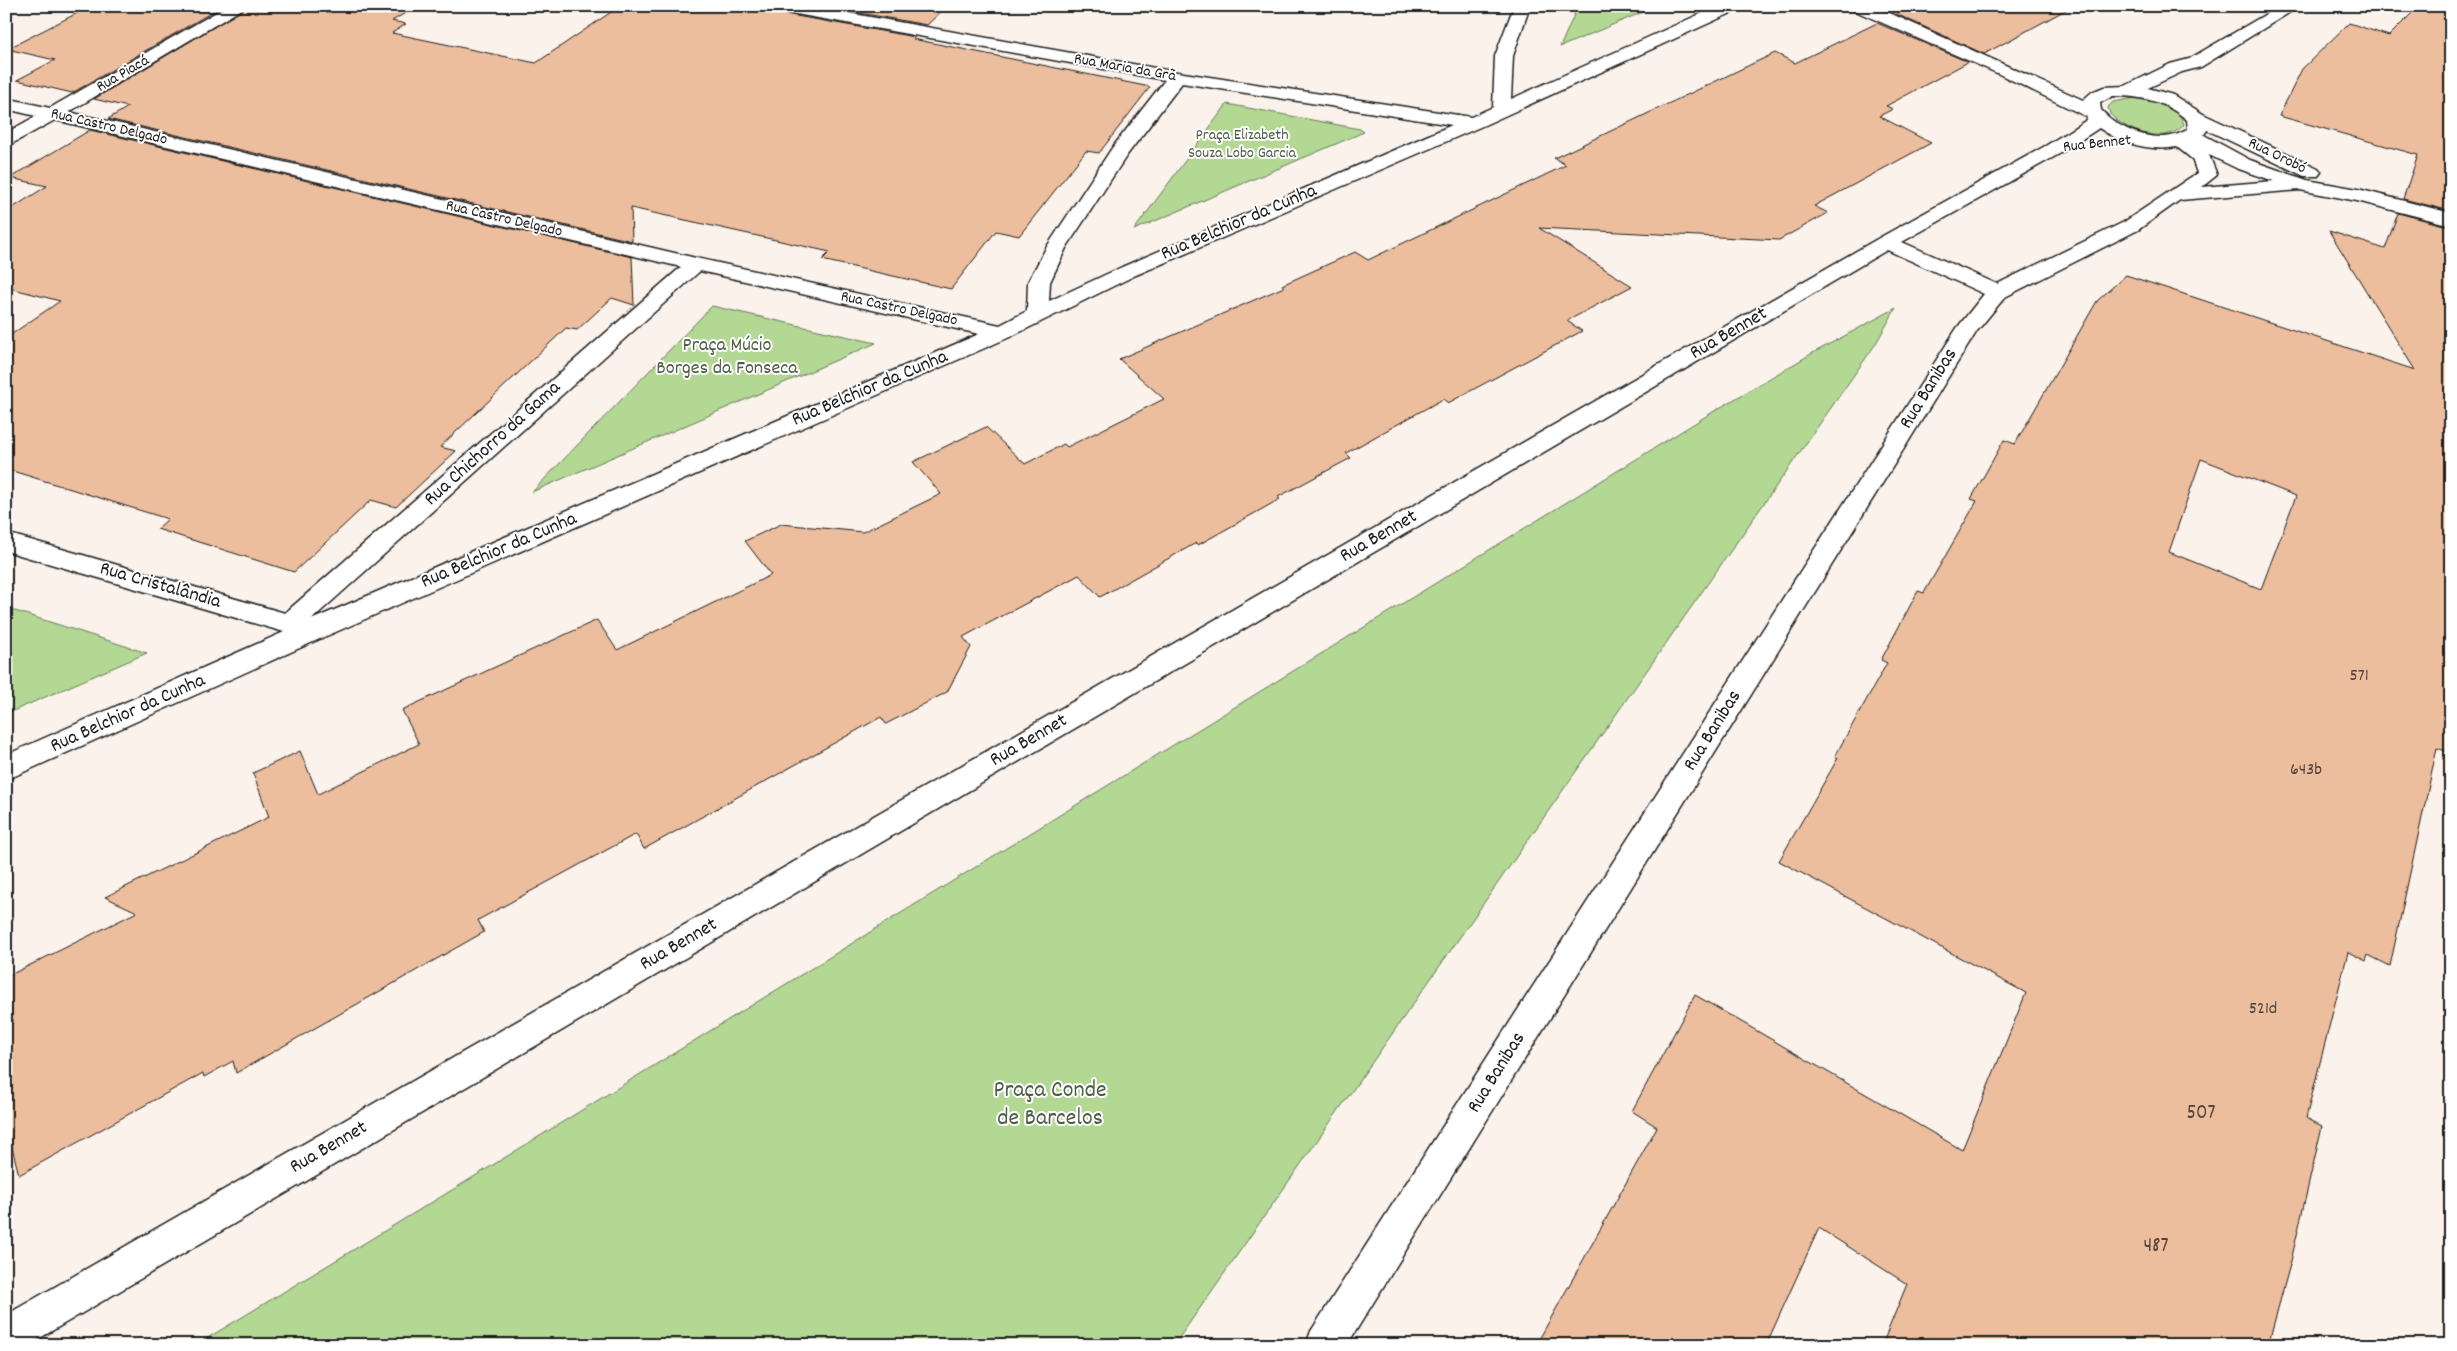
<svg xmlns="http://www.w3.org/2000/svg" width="2457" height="1351" font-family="Dekko,sans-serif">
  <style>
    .green { fill: #b2d894; stroke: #677a58 }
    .building { fill: #edbe9d; stroke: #1c1c1c; fill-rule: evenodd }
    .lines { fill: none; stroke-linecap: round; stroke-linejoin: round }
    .minor-casing { stroke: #1c1c1c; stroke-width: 3 }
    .minor { fill: #fff; fill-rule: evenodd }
    .labels { text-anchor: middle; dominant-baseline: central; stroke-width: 4; stroke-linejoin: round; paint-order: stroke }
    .far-street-label { font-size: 16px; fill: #1c1c1c; stroke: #fff }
    .far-park-label { font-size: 16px; fill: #505e46; stroke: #fff }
    .number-label { font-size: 18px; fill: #50443c }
    .street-label { font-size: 20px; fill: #1c1c1c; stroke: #fff }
    .park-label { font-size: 20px; fill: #505e46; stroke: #fff }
    .near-number-label { font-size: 21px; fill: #50443c }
    .near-park-label { font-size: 24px; fill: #505e46; stroke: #fff }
  </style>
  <rect width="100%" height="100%" fill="#fbf2eb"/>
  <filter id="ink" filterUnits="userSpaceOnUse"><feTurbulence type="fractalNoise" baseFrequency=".02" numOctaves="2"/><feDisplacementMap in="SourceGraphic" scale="10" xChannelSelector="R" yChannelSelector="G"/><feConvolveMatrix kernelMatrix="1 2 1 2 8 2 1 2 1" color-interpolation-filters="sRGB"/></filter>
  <g filter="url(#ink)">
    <path class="green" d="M 1578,6 L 1657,6 L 1560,47 Z
      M 2135,98 C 2152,101 2180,105 2184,125 C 2166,146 2125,131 2110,114 L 2108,107 L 2113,102 Z
      M 1227,104 L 1360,129 L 1364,132 L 1134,230 Z
      M 712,306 L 876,343 L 532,492 Z
      M 1896,308 L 1875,345 L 1174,1345 L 196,1345 L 467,1181 L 1716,410 L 1811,354 Z
      M 6,608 L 147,653 L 6,714 Z"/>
    <path class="building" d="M 91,6 L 223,6 L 72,93 L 17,80 L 55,60 L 7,49 Z
      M 249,6 L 417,6 L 392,21 L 406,24 L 392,33 L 536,63 L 620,6 L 769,6 L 779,13 L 915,37 L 913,39 L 1150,87 L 1099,153 L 1086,151 L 1019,236 L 996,231 L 951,289 L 822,260 L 830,252 L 631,208 L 632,241 L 108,119 L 128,107 L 94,99 Z
      M 821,6 L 947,6 L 927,25 Z
      M 1911,6 L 2073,6 L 1984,54 L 1896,14 Z
      M 2419,6 L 2451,6 L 2451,211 L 2403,199 L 2418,155 L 2279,116 L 2302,69 L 2349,23 L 2389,36 Z
      M 1877,23 L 1968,62 L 1886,106 L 1893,109 L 1879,116 L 1931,143 L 1814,206 L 1828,213 L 1779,240 L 1539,228 L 1632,286 L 1567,321 L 1582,331 L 1448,403 L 1443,399 L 1346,453 L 1351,458 L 1278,497 L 1280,499 L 1198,545 L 1196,543 L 1100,597 L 1079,575 L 963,637 L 971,647 L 947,692 L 886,724 L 881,717 L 644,849 L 636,834 L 478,920 L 484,932 L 236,1073 L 233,1061 L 204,1077 L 203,1073 L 19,1175 L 6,1124 L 6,977 L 137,912 L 105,897 L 269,817 L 253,773 L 300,751 L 318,794 L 419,744 L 402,710 L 597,620 L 617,650 L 771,575 L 745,541 L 781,524 L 863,532 L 941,494 L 913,462 L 986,427 L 1025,464 L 1064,444 L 1067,447 L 1164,399 L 1119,359 L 1284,287 L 1282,285 L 1355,252 L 1368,260 L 1566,165 L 1554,158 L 1775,53 L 1795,63 Z
      M 90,130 L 632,257 L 634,305 L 612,298 L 577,330 L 566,328 L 440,447 L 456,451 L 396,507 L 371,500 L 294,572 L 157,529 L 168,519 L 6,469 L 6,338 L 60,301 L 6,287 L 6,212 L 47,186 L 10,178 Z
      M 2398,213 L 2451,227 L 2451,753 L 2437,748 L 2390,966 L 2368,955 L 2366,961 L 2348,952 L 2306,1118 L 2322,1126 L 2291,1261 L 2268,1345 L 1882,1345 L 1907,1284 L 1819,1228 L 1766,1345 L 1536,1345 L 1657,1127 L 1632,1111 L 1695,995 L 1962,1150 L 2026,993 L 1779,861 L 1838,758 L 1835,756 L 1887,663 L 1881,660 L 1918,591 L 1924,593 L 1977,501 L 1971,499 L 2004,440 L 2015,444 L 2097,301 L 2126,275 L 2415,370 L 2329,231 L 2385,249 ZM 2201,459 L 2296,496 L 2261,589 L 2169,552 Z"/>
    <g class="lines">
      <defs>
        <path id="minor" d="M 227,6 L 247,6 L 69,112 L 696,258 L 1000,325 L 1027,311 L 1028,282 L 1046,248 L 1112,148 L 1165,80 L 779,11 L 771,6 L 809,6 L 1177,72 L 1471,117 L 1493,107 L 1495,56 L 1514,6 L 1530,6 L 1513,56 L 1511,99 L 1718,6 L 1740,6 L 1738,10 L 1480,127 L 1136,275 L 1010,337 L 322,638 L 6,780 L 6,755 L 284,632 L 6,551 L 6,533 L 285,613 L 681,267 L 55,120 L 6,147 L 6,133 L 36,116 L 6,109 L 6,98 L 50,108 ZM 1182,83 L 1452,125 L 1122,267 L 1049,301 L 1050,282 L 1066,248 L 1127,155 ZM 700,271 L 979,334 L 311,620 Z
          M 1851,6 L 1874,6 L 2083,100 L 2092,92 L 2104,87 L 2125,86 L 2170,64 L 2189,59 L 2280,6 L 2300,6 L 2201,67 L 2182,72 L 2148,88 L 2173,95 L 2203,114 L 2318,168 L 2321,172 L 2318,176 L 2304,176 L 2207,130 L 2204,135 L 2250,160 L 2307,180 L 2358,189 L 2451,213 L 2451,225 L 2357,201 L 2300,190 L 2180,200 L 2138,230 L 2005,297 L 1977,331 L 1347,1345 L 1306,1345 L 1311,1331 L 1957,328 L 1984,294 L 1887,250 L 28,1345 L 6,1345 L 6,1315 L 1879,238 L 2047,145 L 2085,121 L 2087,117 L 1999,74 L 1853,10 ZM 2113,96 C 2141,96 2165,101 2187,120 L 2188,129 C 2162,147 2121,132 2101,110 L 2100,103 ZM 2099,128 C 2120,143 2151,152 2177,147 L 2192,159 L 2197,173 L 2124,222 L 1997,284 L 1902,242 L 2061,153 ZM 2209,155 L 2236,168 L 2274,181 L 2202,187 L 2217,175 Z"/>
      </defs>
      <use href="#minor" class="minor-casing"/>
      <use href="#minor" class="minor"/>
    </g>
  </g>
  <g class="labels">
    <g class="far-street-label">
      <text transform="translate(1125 68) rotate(10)">Rua Maria da Grã</text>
      <text transform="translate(123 74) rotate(-30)">Rua Piacá</text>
      <text transform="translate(109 127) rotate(13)">Rua Castro Delgado</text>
      <text transform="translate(2097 144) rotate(-6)">Rua Bennet</text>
      <text transform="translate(2277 156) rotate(26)">Rua Orobó</text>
      <text transform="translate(504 219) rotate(13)">Rua Castro Delgado</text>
      <text transform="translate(899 309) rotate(12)">Rua Castro Delgado</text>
    </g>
    <g class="far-park-label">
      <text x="1242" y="135">Praça Elizabeth<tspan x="1242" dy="18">Souza Lobo Garcia</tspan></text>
    </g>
    <g class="number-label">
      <text x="2359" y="676">571</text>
      <text x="2306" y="770">643b</text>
      <text x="2263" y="1009">521d</text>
    </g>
    <g class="street-label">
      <text transform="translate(1239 223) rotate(-23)">Rua Belchior da Cunha</text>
      <text transform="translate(1729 334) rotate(-30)">Rua Bennet</text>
      <text transform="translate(870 389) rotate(-23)">Rua Belchior da Cunha</text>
      <text transform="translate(1929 389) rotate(-58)">Rua Banibas</text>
      <text transform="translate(493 444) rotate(-42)">Rua Chichorro da Gama</text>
      <text transform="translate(1379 537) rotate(-30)">Rua Bennet</text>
      <text transform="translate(499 551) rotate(-23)">Rua Belchior da Cunha</text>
      <text transform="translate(160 586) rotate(16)">Rua Cristalândia</text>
      <text transform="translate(128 714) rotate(-24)">Rua Belchior da Cunha</text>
      <text transform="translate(1713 731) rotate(-58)">Rua Banibas</text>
      <text transform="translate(1029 741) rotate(-30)">Rua Bennet</text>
      <text transform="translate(679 945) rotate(-30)">Rua Bennet</text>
      <text transform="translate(1497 1073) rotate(-58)">Rua Banibas</text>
      <text transform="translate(329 1148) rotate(-30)">Rua Bennet</text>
    </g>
    <g class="park-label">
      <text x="727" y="346">Praça Múcio<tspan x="727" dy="23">Borges da Fonseca</tspan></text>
    </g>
    <g class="near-number-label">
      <text x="2201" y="1114">507</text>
      <text x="2156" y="1247">487</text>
    </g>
    <g class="near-park-label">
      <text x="1050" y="1091">Praça Conde<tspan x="1050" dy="28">de Barcelos</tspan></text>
    </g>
  </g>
  <rect width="2457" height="1351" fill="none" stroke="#fff" stroke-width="25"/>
  <rect x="12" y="12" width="2432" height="1326" fill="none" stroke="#1c1c1c" stroke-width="2" filter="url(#ink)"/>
</svg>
